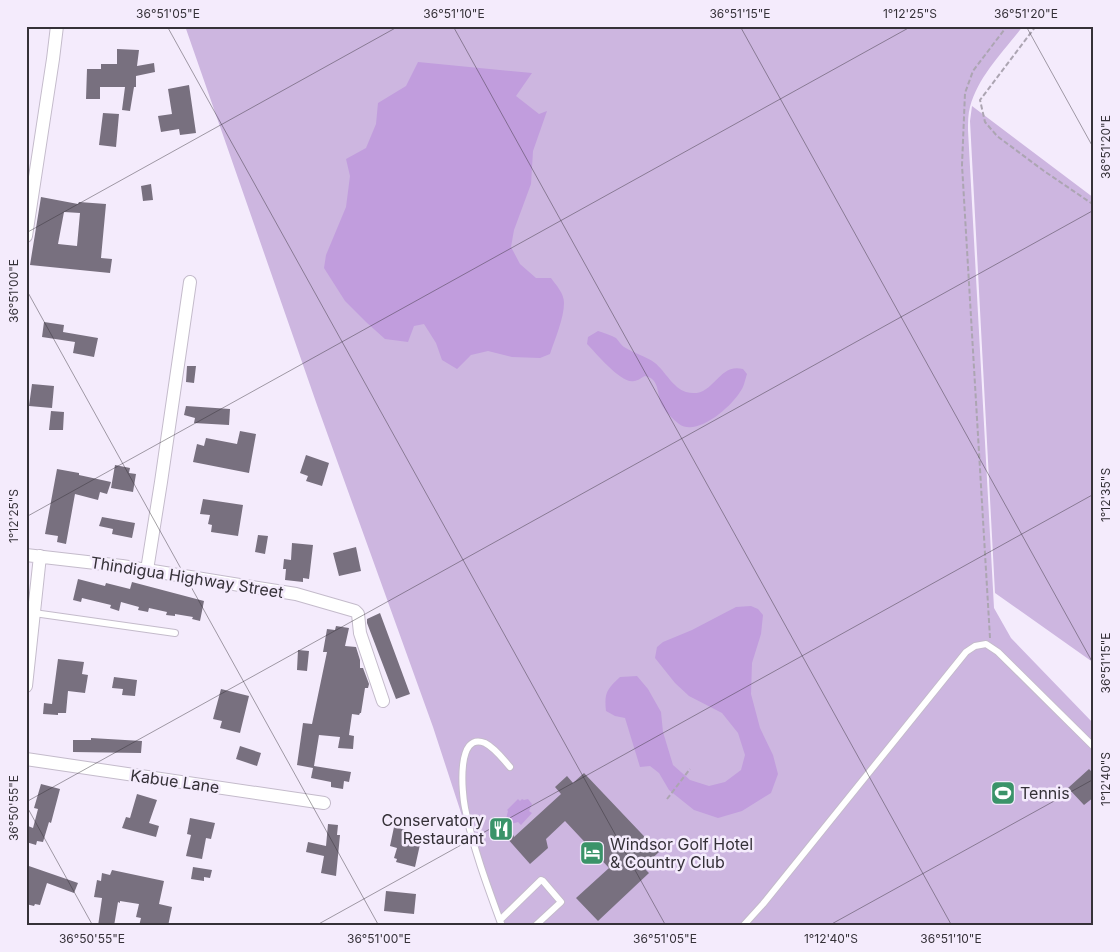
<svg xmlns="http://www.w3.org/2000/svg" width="1120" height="952" font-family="Inter,sans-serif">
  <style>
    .green { fill: #cdb6e0 }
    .water { fill: #c19ddd }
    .building { fill: #78707f; fill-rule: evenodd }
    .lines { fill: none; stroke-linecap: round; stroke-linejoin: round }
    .service-casing { stroke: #c4bbcb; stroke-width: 8 }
    .minor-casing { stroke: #c4bbcb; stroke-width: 14 }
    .path { stroke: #aca5b2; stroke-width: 2; stroke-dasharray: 5 2.5; stroke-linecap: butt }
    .service { stroke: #fff; stroke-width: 6 }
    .minor { stroke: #fff; stroke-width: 12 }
    .ticks { fill: none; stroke: #353138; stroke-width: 1; stroke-opacity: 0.45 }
    .labels { text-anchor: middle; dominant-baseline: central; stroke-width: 5; stroke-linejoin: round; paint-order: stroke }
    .street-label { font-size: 16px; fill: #353138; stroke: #f4ebfc }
    .poi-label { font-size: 16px; fill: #353138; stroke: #f4ebfc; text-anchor: start }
    .neatline { fill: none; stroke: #353138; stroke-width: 2 }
    .ticks-label { font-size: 12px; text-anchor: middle; fill: #353138 }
  </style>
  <rect width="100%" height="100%" fill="#f4ebfc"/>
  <path class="green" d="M 185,26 L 1023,26 C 1004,51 978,76 970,107 C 968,114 968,123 968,130 L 994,608 L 1011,638 L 1094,724 L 1094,926 L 498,926 L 433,727 L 317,405 Z
    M 972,106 L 1094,198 L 1094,663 L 995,593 L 970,121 Z"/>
  <path class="water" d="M 418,62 L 532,73 L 516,96 L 539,114 L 547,111 L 533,151 L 531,184 L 514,230 L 511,247 L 520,264 L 536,278 L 551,278 C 556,285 564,293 564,303 C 564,318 555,339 550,354 L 540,358 L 512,357 L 488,351 L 471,355 L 457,369 L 442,360 L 436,343 L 424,324 L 414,326 L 408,342 L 385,339 L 366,322 L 345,301 L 324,268 L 326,255 L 346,207 L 350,176 L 346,159 L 366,148 L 376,124 L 378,103 L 406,86 Z
    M 598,331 C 604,333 611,335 616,338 C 619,341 621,345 624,347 C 633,353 646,356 655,363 C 665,371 673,388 686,392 C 714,400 717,362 743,369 L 747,374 C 745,380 744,387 740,392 C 731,407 697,437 679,424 C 673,419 667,414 663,407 C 656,396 661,379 645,376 C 642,377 638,381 634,381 C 621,384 596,353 587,344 L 588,337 Z
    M 751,606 L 758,609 L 763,615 L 761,634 L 752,663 L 751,694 L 760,728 L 773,755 L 778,774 L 771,793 L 742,811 L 718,818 L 694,810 L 669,790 L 659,773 L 650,766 L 640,767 L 625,718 L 615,716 L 606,711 C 604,693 607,689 620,677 L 637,676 L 648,689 L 661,712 L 663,732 L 673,765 L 690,780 L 709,786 L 725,782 L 741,770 L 745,755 L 738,733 L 722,713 L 689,696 L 675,683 L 655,658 L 657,647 L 663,642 L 692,630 L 736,607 Z
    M 518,799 L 520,801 L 522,799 L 524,800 L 528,799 L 532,804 L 529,811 L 532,813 L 521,825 L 518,822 L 511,824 L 506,819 L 508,811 L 507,810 Z"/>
  <path class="building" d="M 117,49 L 139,50 L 137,66 L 154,63 L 155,72 L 136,76 L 136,87 L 134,87 L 130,111 L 122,110 L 125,87 L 100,87 L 100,99 L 86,99 L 87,69 L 101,69 L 101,64 L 117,64 Z
    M 189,85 L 196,133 L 180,135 L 179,129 L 161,132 L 158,116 L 172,114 L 168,89 Z
    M 103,113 L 119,114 L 116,147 L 99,145 Z
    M 151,184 L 153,200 L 143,201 L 141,186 Z
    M 41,197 L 78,204 L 79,202 L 106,204 L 101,258 L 112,259 L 110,273 L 30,265 ZM 64,212 L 80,213 L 77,246 L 58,244 Z
    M 44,322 L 64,325 L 63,332 L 98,338 L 94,357 L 73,353 L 75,342 L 42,337 Z
    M 187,366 L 196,366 L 194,383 L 186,382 Z
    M 32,384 L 54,386 L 52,408 L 29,406 Z
    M 186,406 L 230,409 L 229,425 L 194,423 L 195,418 L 184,415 Z
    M 51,411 L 64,412 L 63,430 L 49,430 Z
    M 240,431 L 256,434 L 249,473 L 193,462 L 197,444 L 204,446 L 206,438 L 237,444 Z
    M 306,455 L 329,463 L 322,486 L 306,481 L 308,476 L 300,473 Z
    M 115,465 L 130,468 L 129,473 L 136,474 L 133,492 L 111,488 Z
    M 57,469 L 79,473 L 79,475 L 111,482 L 107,494 L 100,492 L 98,500 L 75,494 L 66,544 L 57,542 L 58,536 L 45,534 Z
    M 203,499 L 243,505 L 238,536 L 211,532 L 212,525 L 208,524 L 210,515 L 200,514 Z
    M 102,517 L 135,523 L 132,538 L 112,534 L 113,529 L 99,526 Z
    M 258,535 L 268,536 L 265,554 L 255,552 Z
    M 292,543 L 313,545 L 309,579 L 303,578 L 303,582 L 285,580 L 286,569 L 283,569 L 284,559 L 291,560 Z
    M 356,547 L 361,571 L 339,576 L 333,553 Z
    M 78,579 L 105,586 L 106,583 L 130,589 L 132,582 L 204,601 L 200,621 L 192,619 L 193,617 L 175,614 L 175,616 L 166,615 L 167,612 L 149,608 L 148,612 L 138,610 L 139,607 L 121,602 L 119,611 L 110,608 L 111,605 L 82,598 L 81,602 L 73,600 Z
    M 380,613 L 410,694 L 396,699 L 367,623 L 367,619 Z
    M 336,626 L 349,628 L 345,646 L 356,647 L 360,660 L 360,668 L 363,668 L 369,684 L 368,688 L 365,688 L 361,713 L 360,713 L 359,715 L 352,714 L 349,735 L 354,736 L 353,749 L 338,748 L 340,737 L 319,735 L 314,766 L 351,772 L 349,782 L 344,781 L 343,789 L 331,787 L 331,782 L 311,778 L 313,768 L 297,765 L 303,723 L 312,724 L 327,652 L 323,652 L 327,629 L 335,630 Z
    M 298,650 L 309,651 L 307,671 L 297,670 Z
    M 58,659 L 84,662 L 82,674 L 88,675 L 85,693 L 68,691 L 66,713 L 58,713 L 58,715 L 43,714 L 44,703 L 52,704 Z
    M 114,677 L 137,680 L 135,696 L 122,695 L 123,689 L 112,688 Z
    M 221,689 L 249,696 L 240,733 L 220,728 L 222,721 L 213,719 Z
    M 91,738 L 142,741 L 141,753 L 73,752 L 73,740 L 91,740 Z
    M 240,746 L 261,753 L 257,766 L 236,759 Z
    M 1089,769 L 1094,774 L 1094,797 L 1084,805 L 1068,788 Z
    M 584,773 L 659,852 L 643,867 L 649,873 L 598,921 L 576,898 L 609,868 L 565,821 L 546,839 L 548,848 L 530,864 L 507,838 L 498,838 L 493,831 L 496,823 L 504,822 L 509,825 L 514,837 L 561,794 L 555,787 L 567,776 L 573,783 Z
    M 41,784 L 60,789 L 51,823 L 49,822 L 43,842 L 37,841 L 36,845 L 26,842 L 26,831 L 28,826 L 33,828 L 38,809 L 34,808 Z
    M 137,794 L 157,800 L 149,823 L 159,826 L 156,837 L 122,828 L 126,817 L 130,818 Z
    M 190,818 L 215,823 L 211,839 L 206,838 L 202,859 L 186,856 L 191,835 L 187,834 Z
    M 328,824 L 338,825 L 337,835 L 340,835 L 336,876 L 321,873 L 324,856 L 306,852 L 308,842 L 326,846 Z
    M 394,827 L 413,832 L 412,837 L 421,840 L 415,867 L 396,862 L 397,859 L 394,858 L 397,848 L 390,846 Z
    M 26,865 L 78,883 L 74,893 L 47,883 L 40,905 L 35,904 L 34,906 L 26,904 Z
    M 193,867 L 212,870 L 210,878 L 204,877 L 204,881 L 191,879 Z
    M 112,870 L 164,881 L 159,904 L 172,907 L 168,926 L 139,926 L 141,918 L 136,917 L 139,904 L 120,901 L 120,903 L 118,902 L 114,926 L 98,926 L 102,898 L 94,897 L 97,880 L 101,881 L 102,873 L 110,875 Z
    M 386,891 L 416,894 L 414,914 L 384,911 Z"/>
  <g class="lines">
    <defs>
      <path id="service" d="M 34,613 L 175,633
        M 500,920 L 541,880 L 543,881 L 561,902 L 535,926
        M 502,926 C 488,888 473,848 465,808 C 462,793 456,731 485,743 C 495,748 503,759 510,767
        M 743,926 L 763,904 L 966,652 L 975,646 L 986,644 L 998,652 L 1094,747"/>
      <path id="minor" d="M 26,236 L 53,59 L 57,26
        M 26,555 L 122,566 L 296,594 L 355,611 L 358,614 L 360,633 L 383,701
        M 147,570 L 161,482 L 190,282
        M 26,686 L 40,556
        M 26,759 L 324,803"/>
    </defs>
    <use href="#service" class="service-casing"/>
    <use href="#minor" class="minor-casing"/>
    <path class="path" d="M 1036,26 L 980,100 L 985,122 L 997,136 L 1044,171 L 1094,205
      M 990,638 L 962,165 L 965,93 L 973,71 L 1007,26
      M 667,799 L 690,769"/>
    <use href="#service" class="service"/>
    <use href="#minor" class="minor"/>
  </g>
  <path class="ticks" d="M 167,26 L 666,926M 453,26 L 952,926M 740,26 L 1094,665M 1026,26 L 1094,149M 26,233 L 399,26M 26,289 L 379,926M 26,517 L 912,26M 26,802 L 1094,210M 26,805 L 93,926M 315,926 L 1094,494M 828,926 L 1094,779"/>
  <defs>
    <symbol id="stadium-square" viewBox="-11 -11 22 22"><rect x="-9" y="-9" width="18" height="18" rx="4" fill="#3a9369" stroke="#f4ebfc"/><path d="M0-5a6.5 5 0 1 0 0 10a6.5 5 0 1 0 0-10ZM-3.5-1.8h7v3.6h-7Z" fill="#fff"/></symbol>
    <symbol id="restaurant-square" viewBox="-11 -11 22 22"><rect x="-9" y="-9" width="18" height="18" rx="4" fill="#3a9369" stroke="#f4ebfc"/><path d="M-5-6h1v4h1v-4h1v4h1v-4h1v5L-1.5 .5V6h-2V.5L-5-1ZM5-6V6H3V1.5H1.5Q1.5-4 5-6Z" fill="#fff"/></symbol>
    <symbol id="hotel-square" viewBox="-11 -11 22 22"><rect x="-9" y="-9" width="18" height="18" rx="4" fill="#3a9369" stroke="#f4ebfc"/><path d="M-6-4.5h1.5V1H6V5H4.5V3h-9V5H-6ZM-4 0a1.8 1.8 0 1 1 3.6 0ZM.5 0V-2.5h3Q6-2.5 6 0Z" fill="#fff"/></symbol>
  </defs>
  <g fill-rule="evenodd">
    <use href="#stadium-square" x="989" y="779" width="28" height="28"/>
    <use href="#restaurant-square" x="487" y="815" width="28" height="28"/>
    <use href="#hotel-square" x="578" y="839" width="28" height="28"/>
  </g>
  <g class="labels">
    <g class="street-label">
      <text transform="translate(187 577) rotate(9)">Thindigua Highway Street</text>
      <text transform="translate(175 781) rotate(8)">Kabue Lane</text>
    </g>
    <g class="poi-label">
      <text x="1020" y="793">Tennis</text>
      <text x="484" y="820" text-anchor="end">Conservatory<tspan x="484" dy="18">Restaurant</tspan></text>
      <text x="610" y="844">Windsor Golf Hotel<tspan x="610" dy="18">&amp; Country Club</tspan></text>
    </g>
  </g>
  <rect width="1120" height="952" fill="none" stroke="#f4ebfc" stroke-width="55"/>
  <rect x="28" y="28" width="1064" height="896" class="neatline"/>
  <g class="ticks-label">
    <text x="168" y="18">36°51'05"E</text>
    <text x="454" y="18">36°51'10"E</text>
    <text x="740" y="18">36°51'15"E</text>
    <text x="910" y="18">1°12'25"S</text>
    <text x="1026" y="18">36°51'20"E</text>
    <text transform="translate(1106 147) rotate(-90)" y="4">36°51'20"E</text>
    <text transform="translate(14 291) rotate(-90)" y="4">36°51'00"E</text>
    <text transform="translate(1106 495) rotate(-90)" y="4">1°12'35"S</text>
    <text transform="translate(14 516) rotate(-90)" y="4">1°12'25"S</text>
    <text transform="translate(1106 663) rotate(-90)" y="4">36°51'15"E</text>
    <text transform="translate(1106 779) rotate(-90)" y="4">1°12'40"S</text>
    <text transform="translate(14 808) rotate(-90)" y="4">36°50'55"E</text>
    <text x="92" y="943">36°50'55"E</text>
    <text x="379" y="943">36°51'00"E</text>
    <text x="665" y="943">36°51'05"E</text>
    <text x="831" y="943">1°12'40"S</text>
    <text x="951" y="943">36°51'10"E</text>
  </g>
</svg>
